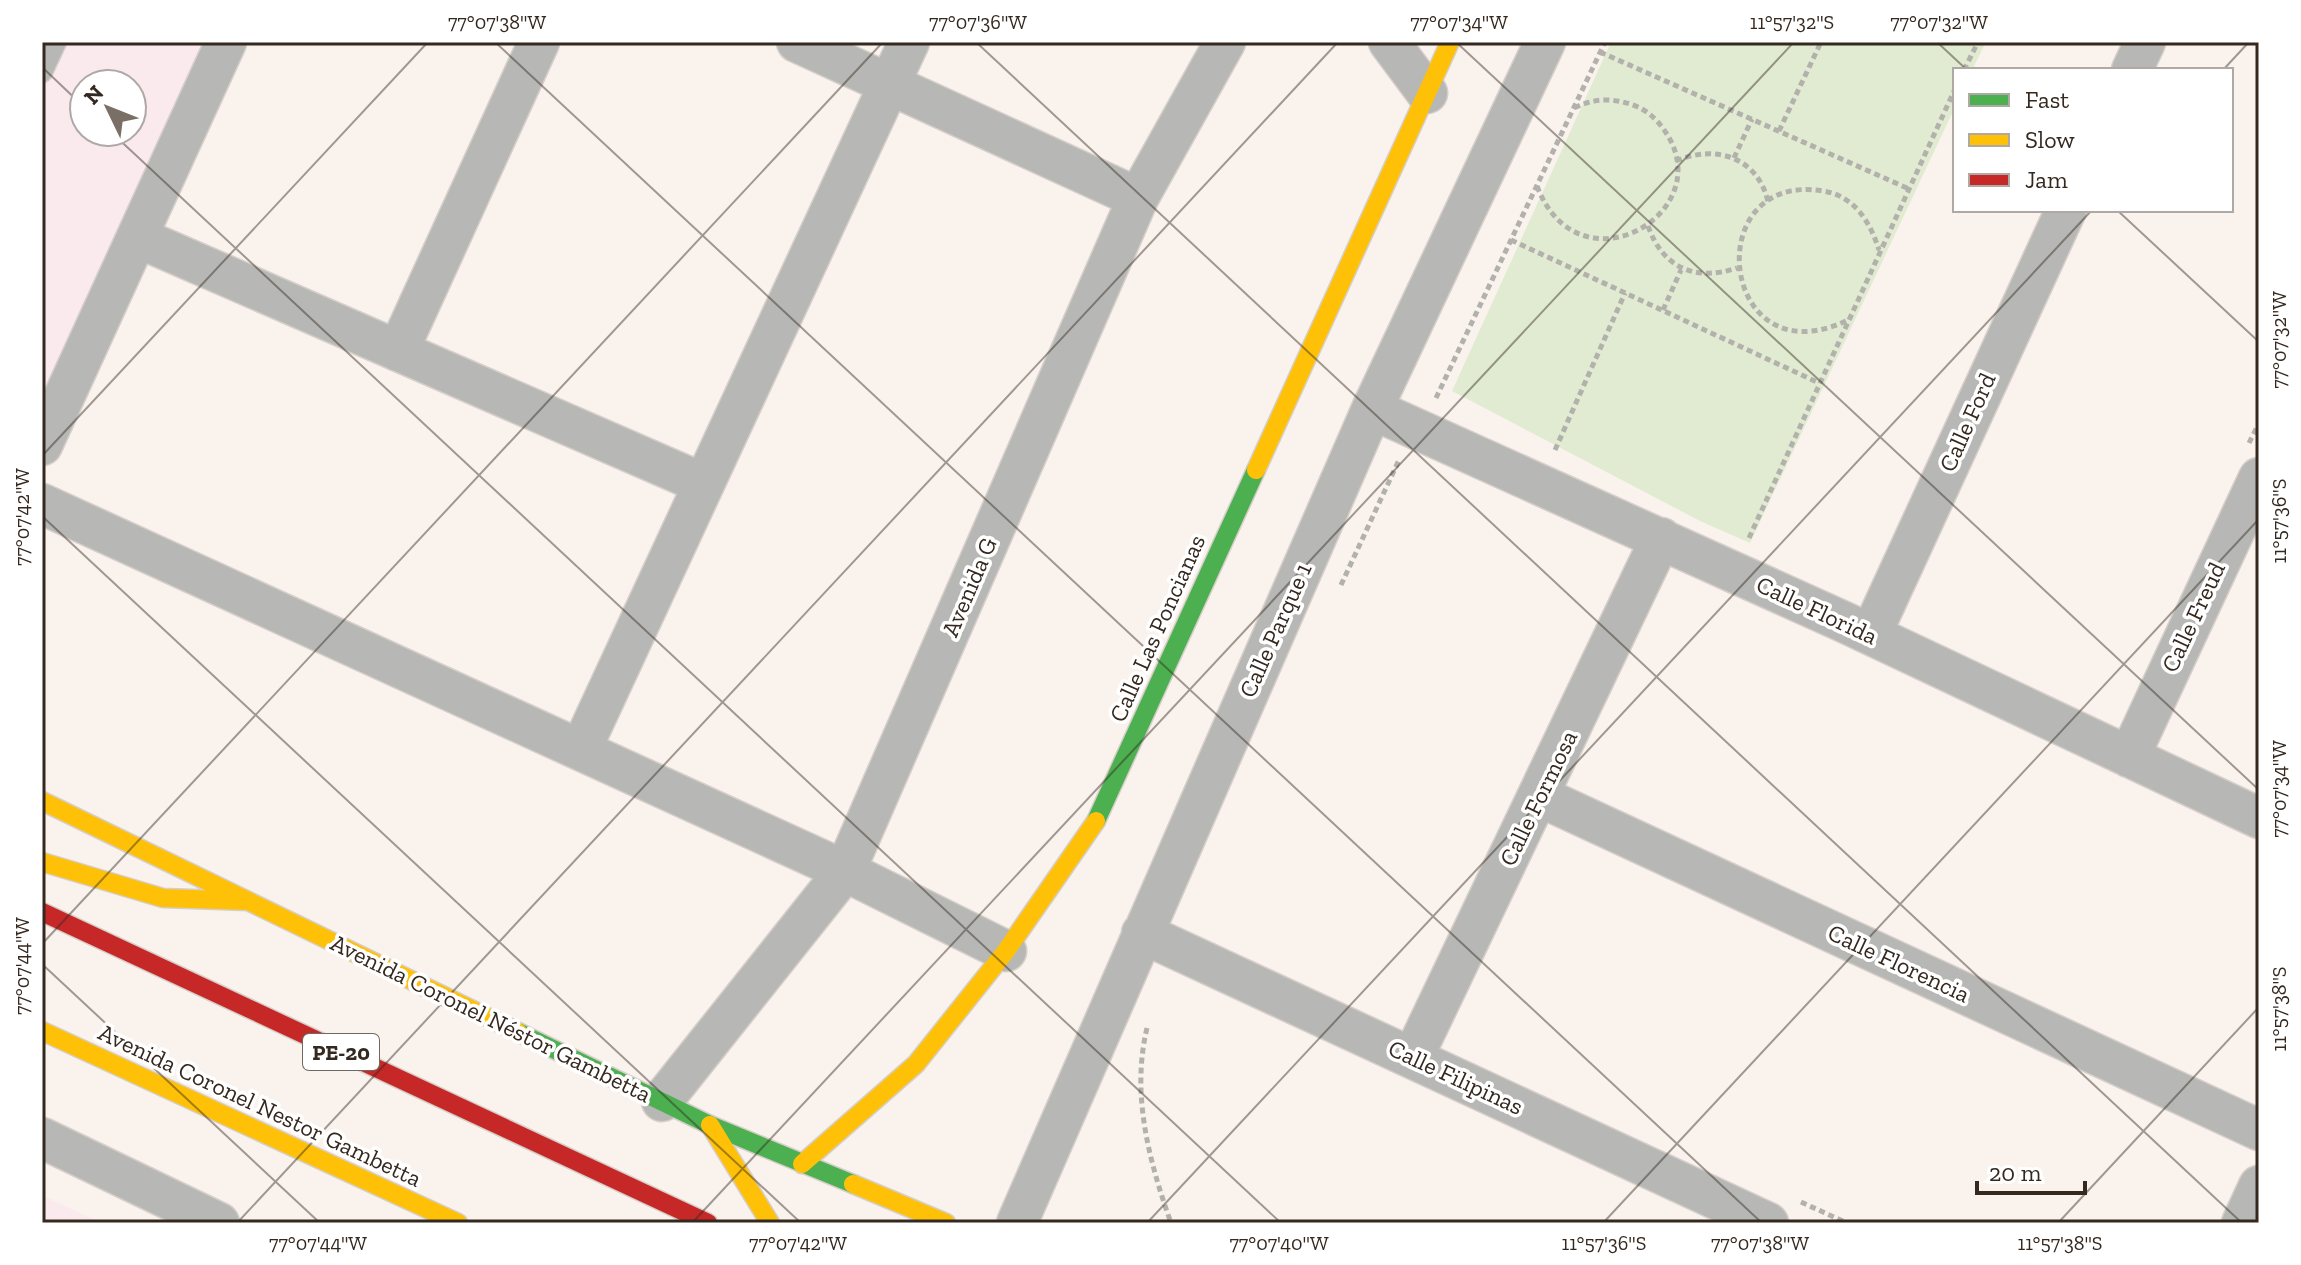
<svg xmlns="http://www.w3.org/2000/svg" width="2301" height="1265" font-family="'Zilla Slab',serif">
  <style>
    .industrial { fill: #fbeaed; fill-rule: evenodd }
    .green { fill: #e1ebd1 }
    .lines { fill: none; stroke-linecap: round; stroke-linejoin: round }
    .lane-casing { stroke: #d6cec9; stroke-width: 23 }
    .street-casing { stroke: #d6cec9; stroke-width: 43 }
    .fast-casing { stroke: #d6cec9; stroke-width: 21 }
    .slow-casing { stroke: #d6cec9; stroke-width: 21 }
    .jam-casing { stroke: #d6cec9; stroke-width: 21 }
    .path { stroke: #b2b1ac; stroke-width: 5; stroke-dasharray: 6 4; stroke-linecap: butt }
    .lane { stroke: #b7b8b5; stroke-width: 20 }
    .street { stroke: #b7b8b5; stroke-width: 40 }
    .fast { stroke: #4caf50; stroke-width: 18 }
    .slow { stroke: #ffc107; stroke-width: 18 }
    .jam { stroke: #c62828; stroke-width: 18 }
    .ticks { fill: none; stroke: #34281f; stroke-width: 2; stroke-opacity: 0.45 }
    .labels { text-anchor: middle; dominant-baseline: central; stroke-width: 7; stroke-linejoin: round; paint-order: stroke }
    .shield { fill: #fff; stroke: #716862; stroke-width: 2 }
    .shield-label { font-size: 22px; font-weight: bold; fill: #34281f }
    .street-label { font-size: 24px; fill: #34281f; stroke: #fff }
    .neatline { fill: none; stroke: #34281f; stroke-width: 3 }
    .ticks-label { font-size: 20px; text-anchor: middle; fill: #34281f }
  </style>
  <rect width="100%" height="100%" fill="#faf3ed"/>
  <path class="industrial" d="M 42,42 L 203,42 L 42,402 ZM 84,84 L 132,84 L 132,132 L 84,132 Z
    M 42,1195 L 101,1223 L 42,1223 Z"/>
  <path class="green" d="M 1611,42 L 1986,42 L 1972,70 L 1955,70 L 1955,107 L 1750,543 L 1700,521 L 1452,391 Z"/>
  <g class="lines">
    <defs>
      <path id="lane" d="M 42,72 L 56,42"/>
      <path id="street" d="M 797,42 L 1138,198
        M 1389,42 L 1427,93
        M 2132,70 L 2145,42
        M 137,237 L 704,484
        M 398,351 L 539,42
        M 1372,409 L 1844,622 L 2259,818
        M 42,445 L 226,42
        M 42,504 L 845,871 L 1006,951
        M 1871,634 L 2066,210
        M 581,749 L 909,42
        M 2129,757 L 2259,478
        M 1539,796 L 2259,1130
        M 1142,933 L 1768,1223
        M 1413,1057 L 1661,538
        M 662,1101 L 845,871 L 1138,198 L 1225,42
        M 42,1138 L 219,1223
        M 1017,1223 L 1372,409 L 1545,42
        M 2242,1223 L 2259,1186"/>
      <path id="fast" d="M 1096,821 L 1256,470
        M 518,1032 L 710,1125 L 853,1184"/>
      <path id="slow" d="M 1256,470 L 1450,42
        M 42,801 L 518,1032
        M 42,862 L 163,898 L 248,901
        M 42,1031 L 458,1223
        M 710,1125 L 770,1223
        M 802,1164 L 916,1064 L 1006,951 L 1096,821
        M 853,1184 L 946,1223"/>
      <path id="jam" d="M 42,912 L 708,1223"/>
    </defs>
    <use href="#lane" class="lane-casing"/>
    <use href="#street" class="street-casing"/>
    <use href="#fast" class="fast-casing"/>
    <use href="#slow" class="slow-casing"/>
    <use href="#jam" class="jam-casing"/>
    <path class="path" d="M 1600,52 L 1907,188
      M 1964,70 L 1978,42
      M 1779,131 L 1821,42
      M 1734,158 L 1752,119
      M 1676,161 C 1715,144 1758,157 1768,202
      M 1537,186 C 1578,294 1716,215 1668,136 C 1661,124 1651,113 1638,107 C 1616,98 1596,97 1574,108
      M 1648,226 C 1663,268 1695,282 1737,268
      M 1511,240 L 1819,383
      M 1663,310 L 1681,270
      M 1846,321 C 1719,380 1698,170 1823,191 C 1855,196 1870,222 1879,250
      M 1436,398 L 1605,42
      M 2249,443 L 2259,423
      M 1555,450 L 1625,293
      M 1749,538 L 1955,89
      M 1341,585 L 1399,460
      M 1147,1028 C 1131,1094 1149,1161 1171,1223
      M 1801,1202 L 1847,1223"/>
    <use href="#lane" class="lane"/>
    <use href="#street" class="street"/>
    <use href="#fast" class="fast"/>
    <use href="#slow" class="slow"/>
    <use href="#jam" class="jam"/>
  </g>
  <path class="ticks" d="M 495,42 L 1762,1223M 976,42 L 2242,1223M 1456,42 L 2259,790M 1937,42 L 1967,70M 42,67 L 84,107M 2223,70 L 2249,42M 111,132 L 1281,1223M 2117,210 L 2259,342M 42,456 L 428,42M 42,516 L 801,1223M 42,944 L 883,42M 42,964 L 320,1223M 237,1223 L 1338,42M 692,1223 L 1794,42M 1147,1223 L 2092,210M 1603,1223 L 2259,519M 2058,1223 L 2259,1007"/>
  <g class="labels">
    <rect class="shield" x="303" y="1034" width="76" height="36" rx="6"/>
    <g class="shield-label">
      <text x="341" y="1052">PE-20</text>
    </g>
    <g class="street-label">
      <text transform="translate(1967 422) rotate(-66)">Calle Ford</text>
      <text transform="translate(969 587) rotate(-67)">Avenida G</text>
      <text transform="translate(1817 610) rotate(25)">Calle Florida</text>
      <text transform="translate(2193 617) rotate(-65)">Calle Freud</text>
      <text transform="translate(1157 628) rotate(-66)">Calle Las Poncianas</text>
      <text transform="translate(1275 630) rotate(-66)">Calle Parque 1</text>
      <text transform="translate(1538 798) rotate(-64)">Calle Formosa</text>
      <text transform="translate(1899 963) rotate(25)">Calle Florencia</text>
      <text transform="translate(491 1018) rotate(26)">Avenida Coronel Néstor Gambetta</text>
      <text transform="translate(1456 1077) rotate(25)">Calle Filipinas</text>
      <text transform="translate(260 1105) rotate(25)">Avenida Coronel Nestor Gambetta</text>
    </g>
  </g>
  <rect width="2301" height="1265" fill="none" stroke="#ffffff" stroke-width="88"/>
  <rect x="1953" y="68" width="280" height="144" fill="#ffffff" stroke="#aea9a5" stroke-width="2"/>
  <rect x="1969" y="94" width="40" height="12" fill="#4caf50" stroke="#aea9a5" stroke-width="2"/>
  <text x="2025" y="108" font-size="24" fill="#34281f">Fast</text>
  <rect x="1969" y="134" width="40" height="12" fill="#ffc107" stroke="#aea9a5" stroke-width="2"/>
  <text x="2025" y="148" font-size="24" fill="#34281f">Slow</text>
  <rect x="1969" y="174" width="40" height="12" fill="#c62828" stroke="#aea9a5" stroke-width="2"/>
  <text x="2025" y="188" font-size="24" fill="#34281f">Jam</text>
  <g transform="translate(108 108) rotate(313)"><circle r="38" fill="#ffffff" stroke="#aea9a5" stroke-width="2"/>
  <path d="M0-6L14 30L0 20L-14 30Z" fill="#796f67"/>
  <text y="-12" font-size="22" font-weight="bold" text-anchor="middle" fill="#34281f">N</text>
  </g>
  <path d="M1977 1181v12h108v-12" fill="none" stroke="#34281f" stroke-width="4"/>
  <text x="1989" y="1181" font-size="24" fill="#34281f" stroke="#ffffff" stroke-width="6" paint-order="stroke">20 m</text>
  <rect x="44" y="44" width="2213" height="1177" class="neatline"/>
  <g class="ticks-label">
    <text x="497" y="29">77°07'38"W</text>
    <text x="978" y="29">77°07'36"W</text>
    <text x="1459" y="29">77°07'34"W</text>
    <text x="1792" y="29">11°57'32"S</text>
    <text x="1939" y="29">77°07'32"W</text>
    <text transform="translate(2279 340) rotate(-90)" y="7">77°07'32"W</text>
    <text transform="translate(22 517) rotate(-90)" y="7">77°07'42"W</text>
    <text transform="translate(2279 521) rotate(-90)" y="7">11°57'36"S</text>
    <text transform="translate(2279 789) rotate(-90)" y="7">77°07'34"W</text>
    <text transform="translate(22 966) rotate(-90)" y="7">77°07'44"W</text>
    <text transform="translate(2279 1009) rotate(-90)" y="7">11°57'38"S</text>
    <text x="318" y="1250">77°07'44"W</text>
    <text x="798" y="1250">77°07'42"W</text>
    <text x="1279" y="1250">77°07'40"W</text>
    <text x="1604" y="1250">11°57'36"S</text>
    <text x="1760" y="1250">77°07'38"W</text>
    <text x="2060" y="1250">11°57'38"S</text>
  </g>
</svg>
